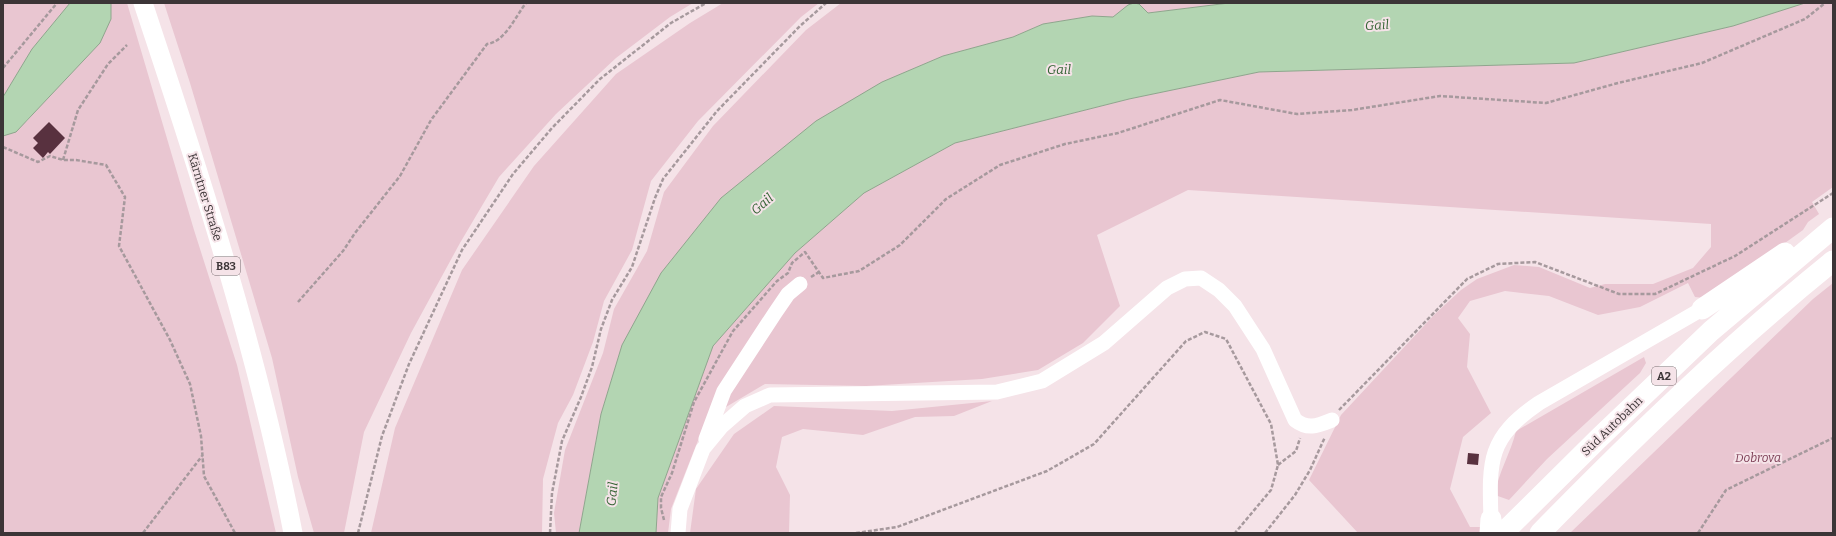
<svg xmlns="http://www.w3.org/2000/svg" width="1836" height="536" font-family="Bitter,serif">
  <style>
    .green { fill: #e9c6d1 }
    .water { fill: #b3d5b2; stroke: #8fa58d }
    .building { fill: #58313f }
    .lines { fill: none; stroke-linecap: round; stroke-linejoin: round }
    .path { stroke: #a6999d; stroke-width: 2.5; stroke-dasharray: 4 2; stroke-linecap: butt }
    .minor { stroke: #fff; stroke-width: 15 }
    .major { stroke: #fff; stroke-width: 19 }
    .highway { stroke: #fff; stroke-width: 21 }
    .labels { text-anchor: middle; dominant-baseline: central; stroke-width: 4; stroke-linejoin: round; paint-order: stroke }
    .shield { fill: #f5e3e8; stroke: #74696c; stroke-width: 1 }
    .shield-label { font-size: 11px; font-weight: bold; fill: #3c3537 }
    .street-label { font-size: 12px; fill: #3c3537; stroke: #f5e3e8 }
    .park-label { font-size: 12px; font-style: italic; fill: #7c3e55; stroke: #f5e3e8 }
    .water-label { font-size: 13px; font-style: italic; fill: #356435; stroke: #f5e3e8 }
  </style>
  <rect width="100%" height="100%" fill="#f5e3e8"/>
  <path class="green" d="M 3,3 L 70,3 L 32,49 L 3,97 Z
    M 111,3 L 127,3 L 194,230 L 237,365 L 276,533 L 3,533 L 3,136 L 27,121 L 56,88 L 111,19 Z
    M 164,3 L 693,3 L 670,17 L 616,58 L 556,114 L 499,177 L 460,243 L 411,333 L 364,432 L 344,533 L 314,533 L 298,477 L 272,358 L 190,83 Z
    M 723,3 L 819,3 L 801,17 L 698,121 L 651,181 L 632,250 L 604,301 L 593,342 L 573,395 L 558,423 L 543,479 L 542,533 L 371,533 L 395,428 L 462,270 L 534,166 L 616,74 L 690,23 Z
    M 841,3 L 1229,3 L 1148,13 L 1139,4 L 1128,5 L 1113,17 L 1092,16 L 1043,24 L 1013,37 L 943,56 L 882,82 L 622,345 L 601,414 L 579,533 L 556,533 L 554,513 L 565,450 L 603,353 L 614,309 L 647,251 L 664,192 L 713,126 L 806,30 Z
    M 1805,3 L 1833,3 L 1833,187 L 1812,202 L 1819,214 L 1808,222 L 1803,230 L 1713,295 L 1704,298 L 1695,297 L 1688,283 L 1640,307 L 1598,315 L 1549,296 L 1505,291 L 1470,301 L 1458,318 L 1470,334 L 1467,367 L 1491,413 L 1463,437 L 1450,489 L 1470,527 L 1481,527 L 1480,533 L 1358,533 L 1309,480 L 1341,415 L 1435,314 L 1461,290 L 1477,279 L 1514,265 L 1539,267 L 1590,288 L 1605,284 L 1653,284 L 1693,268 L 1711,247 L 1711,224 L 1188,190 L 1097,235 L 1120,306 L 1083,343 L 1038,370 L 982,379 L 866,386 L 765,384 L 726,407 L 710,410 L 671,509 L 668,533 L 656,533 L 658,498 L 713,346 L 795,253 L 864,193 L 955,143 L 1129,99 L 1259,72 L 1574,63 L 1733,26 Z
    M 1833,283 L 1833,533 L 1570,533 L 1813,299 Z
    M 1644,357 L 1646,363 L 1640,373 L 1547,459 L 1509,500 L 1495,495 C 1498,472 1511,453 1516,431 Z
    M 992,401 L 954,416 L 915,417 L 863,435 L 803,429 L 782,437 L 776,467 L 790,495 L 789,533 L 690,533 L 696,489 L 734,434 L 774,406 L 892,411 Z"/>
  <path class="water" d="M 70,3 L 111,3 L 111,19 L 100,43 L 16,132 L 3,136 L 3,97 L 32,49 Z
    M 1134,3 L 1139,4 L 1148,13 L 1229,3 L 1805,3 L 1733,26 L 1574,63 L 1259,72 L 1129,99 L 955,143 L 864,193 L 795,253 L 713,346 L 658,498 L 656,533 L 579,533 L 601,414 L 622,345 L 661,273 L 721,198 L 816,121 L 882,82 L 943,56 L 1013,37 L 1043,24 L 1092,16 L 1113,17 L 1128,5 Z"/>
  <path class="building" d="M 49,122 L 65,138 L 50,154 L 48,152 L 43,158 L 33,148 L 38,143 L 33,138 Z
    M 1468,453 L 1479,454 L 1478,465 L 1467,464 Z"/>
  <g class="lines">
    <path class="path" d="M 3,68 L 57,3
      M 3,147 L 38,162 L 50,156 L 63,160 L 76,160 L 106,165 L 125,197 L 119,246 L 170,340 L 190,384 L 201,436 L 204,476 L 235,533
      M 63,160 L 78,110 L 108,64 L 127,45
      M 811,277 L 819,272
      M 298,302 L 343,251 L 355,233 L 400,176 L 431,120 L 487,44 C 505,42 515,17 526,3
      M 1339,410 L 1467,279 L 1498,264 L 1535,262 L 1619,294 L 1655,294 L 1735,256 L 1833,193
      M 1278,465 L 1296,451 L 1300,438
      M 664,520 L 661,508 L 661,497 L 672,473 L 694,402 L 733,331 L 777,281 L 788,273 L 792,263 L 805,252 L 823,278 L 859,271 L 900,245 L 946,199 L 1000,165 L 1065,144 L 1118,133 L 1220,100 L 1297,114 L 1352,110 L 1440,96 L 1546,103 L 1618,83 L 1702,63 L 1805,19 L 1825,3
      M 143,533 L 202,456
      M 358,533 L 382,436 L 409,364 L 462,250 L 513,174 L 552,128 L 600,79 L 671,23 L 706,3
      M 550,533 L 552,493 L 562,441 L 581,397 L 592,367 L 601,329 L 612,300 L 632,267 L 655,198 L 663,179 L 717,111 L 800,26 L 826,3
      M 856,533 L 897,527 L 1047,471 L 1094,444 L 1186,341 L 1205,332 L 1226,339 L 1271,424 L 1278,465 L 1271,490 L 1235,533
      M 1265,533 L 1295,495 L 1310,470 L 1325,437
      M 1698,533 L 1726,490 L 1833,438"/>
    <path class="minor" d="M 706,439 L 724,391 L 775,313 L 788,294 L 800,284
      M 1491,519 C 1489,460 1488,438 1539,403 L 1702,309
      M 678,533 L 680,509 L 703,449 L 722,426 L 745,406 L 770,395 L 997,392 L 1042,381 L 1104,343 L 1167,288 L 1185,279 L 1201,278 L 1219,290 L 1235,306 L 1263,349 L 1295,420 C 1308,430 1317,426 1332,420"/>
    <path class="major" d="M 143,3 C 201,177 258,353 293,533"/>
    <path class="highway" d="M 1702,309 L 1785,253
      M 1490,533 L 1491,519
      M 1503,533 L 1599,438 L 1711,331 L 1833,228
      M 1540,533 C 1633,438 1729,345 1833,261"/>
  </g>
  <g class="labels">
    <g class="shield">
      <rect x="212" y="257" width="28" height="18" rx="3"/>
      <rect x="1652" y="367" width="24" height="18" rx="3"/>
    </g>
    <g class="shield-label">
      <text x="226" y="266">B83</text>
      <text x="1664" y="376">A2</text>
    </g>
    <g class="street-label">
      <text transform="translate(205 197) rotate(73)">Kärntner Straße</text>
      <text transform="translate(1612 426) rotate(-44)">Süd Autobahn</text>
    </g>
    <g class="park-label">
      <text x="1758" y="458">Dobrova</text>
    </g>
    <g class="water-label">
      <text transform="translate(1377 25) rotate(-4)">Gail</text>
      <text x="1059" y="69">Gail</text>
      <text transform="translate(762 204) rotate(-41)">Gail</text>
      <text transform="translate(612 494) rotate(-84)">Gail</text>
    </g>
  </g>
  <rect width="1836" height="536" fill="none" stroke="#3c3537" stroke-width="8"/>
</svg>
